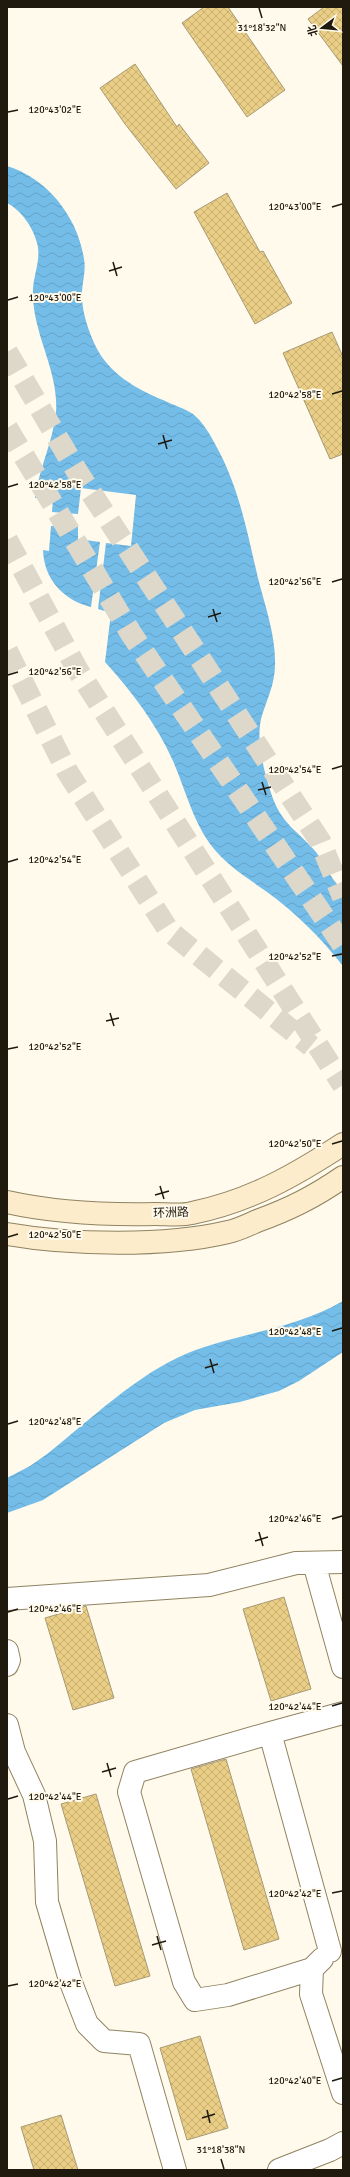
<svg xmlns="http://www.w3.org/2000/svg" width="350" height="2177" font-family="Signika,'Noto Sans SC',sans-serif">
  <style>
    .water { fill: url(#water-waves) }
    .building { fill: url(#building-cross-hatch); stroke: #a79a78 }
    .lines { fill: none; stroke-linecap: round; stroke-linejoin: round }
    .primary-tunnel { stroke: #ddd8ca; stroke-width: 22; stroke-dasharray: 22 11; stroke-linecap: butt }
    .street-casing { stroke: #908362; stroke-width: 24 }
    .secondary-casing { stroke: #908362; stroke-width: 24 }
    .street { stroke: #fff; stroke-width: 22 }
    .secondary { stroke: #fceccc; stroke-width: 22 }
    .ticks { fill: none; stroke: #1f1a0d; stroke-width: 1.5 }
    .labels { text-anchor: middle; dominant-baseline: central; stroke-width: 4; stroke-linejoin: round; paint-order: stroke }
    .street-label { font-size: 12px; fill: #1f1a0d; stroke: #fffaeb }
    .ticks-label { font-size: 10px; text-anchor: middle; fill: #1f1a0d; stroke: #fffaeb; stroke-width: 4; stroke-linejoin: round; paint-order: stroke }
  </style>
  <defs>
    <pattern id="water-waves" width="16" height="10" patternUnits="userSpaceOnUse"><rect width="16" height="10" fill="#74bde9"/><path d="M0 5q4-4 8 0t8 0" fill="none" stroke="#64a2c7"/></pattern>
    <pattern id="building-cross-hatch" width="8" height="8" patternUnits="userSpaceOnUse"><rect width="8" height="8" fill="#eace86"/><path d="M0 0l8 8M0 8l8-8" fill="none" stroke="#c8b072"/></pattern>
  </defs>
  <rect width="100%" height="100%" fill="#fffaeb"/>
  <path class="water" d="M 7,166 C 47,178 78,217 84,259 C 86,269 83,280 82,291 C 81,310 88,329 95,345 C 108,373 136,389 163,400 C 173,405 184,408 193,414 C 202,421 210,434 215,444 C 239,486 247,532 258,578 C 265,606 276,636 275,665 C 275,685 266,701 261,719 C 256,744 264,770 271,793 C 281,824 297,830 316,852 C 322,860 326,868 331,876 C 334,881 339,886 342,891 C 345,897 343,954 343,966 C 321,938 296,913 267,892 C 246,877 226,865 210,844 C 192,819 185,788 173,761 C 156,723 132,692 105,662 L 111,613 L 98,609 L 106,543 L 131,546 L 136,495 L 81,488 L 78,514 L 52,512 L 53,499 L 35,498 C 39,468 53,442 56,412 C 59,371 33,335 33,294 C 32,277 42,260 37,243 C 33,227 21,210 7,203 Z
    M 51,526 L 78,527 L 78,539 L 100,542 L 91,607 C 63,600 44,579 43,550 L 49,551 Z
    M 343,1301 L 343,1352 L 299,1381 L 279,1391 L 240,1402 L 195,1410 L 164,1423 L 43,1500 L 7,1513 L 7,1478 L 30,1466 L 47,1454 C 90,1420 137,1374 188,1353 C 239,1333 295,1329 343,1301 Z"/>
  <path class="building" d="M 204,7 L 228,7 L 285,90 L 247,117 L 182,23 Z
    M 324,7 L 343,7 L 343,66 L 308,19 Z
    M 135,64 L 177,127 L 179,124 L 209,163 L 176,189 L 125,124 L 100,88 Z
    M 227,193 L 260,252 L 263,251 L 292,303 L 255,324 L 194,212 Z
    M 332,332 L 343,357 L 343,454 L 330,459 L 283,353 Z
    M 284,1597 L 311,1689 L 271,1701 L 243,1609 Z
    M 86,1606 L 114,1698 L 73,1710 L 45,1618 Z
    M 226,1759 L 279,1939 L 244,1950 L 191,1769 Z
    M 96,1794 L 150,1976 L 115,1986 L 61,1804 Z
    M 200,2036 L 228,2128 L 187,2140 L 160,2048 Z
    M 61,2115 L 78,2170 L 34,2170 L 21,2127 Z"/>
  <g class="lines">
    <path class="primary-tunnel" d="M 7,352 L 78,473 L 320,841 L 343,897
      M 7,428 L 132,635 L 343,945
      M 7,540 L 77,669 L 343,1085
      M 7,651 L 67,771 L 169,931 L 311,1046"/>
    <defs>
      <path id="street" d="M 314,1563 L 343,1667
        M 7,1599 L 209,1585 L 296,1563 L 343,1562
        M 7,1651 L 9,1660 L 7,1665
        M 7,1725 L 14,1752 L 34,1795 L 45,1841 L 47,1902 L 70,1980 L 87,2024 L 104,2041 L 139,2044 L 175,2170
        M 270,1733 L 135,1772 L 129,1792 L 184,1982 L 195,2000 L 228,1995 L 312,1969
        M 330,1951 L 270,1733 L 343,1713
        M 322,1959 L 312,1969 L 311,1994 L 343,2093
        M 279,2170 L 330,2150 L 343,2143"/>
      <path id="secondary" d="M 7,1202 C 56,1213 106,1215 155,1214 C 167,1214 181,1216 192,1213 C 250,1201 294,1176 343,1144
        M 7,1234 C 70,1245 166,1247 228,1232 C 238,1230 248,1225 257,1221 C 290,1209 314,1197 343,1177"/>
    </defs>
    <use href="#street" class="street-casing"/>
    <use href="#secondary" class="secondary-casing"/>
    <use href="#street" class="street"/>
    <use href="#secondary" class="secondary"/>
  </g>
  <path class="ticks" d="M 259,8 L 262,18M 8,112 L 18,110M 332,207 L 342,204M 113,262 L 117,276M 109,271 L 122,267M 8,300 L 18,297M 332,394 L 342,391M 163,435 L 167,449M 158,444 L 172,440M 8,487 L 18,484M 332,582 L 342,579M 213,609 L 217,622M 208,617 L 221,613M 8,675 L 18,672M 332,769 L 342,766M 262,782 L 266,795M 258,790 L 271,787M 8,862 L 18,859M 332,956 L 342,954M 110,1013 L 114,1026M 106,1021 L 119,1018M 8,1049 L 18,1047M 332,1144 L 342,1141M 160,1186 L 164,1199M 155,1195 L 169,1191M 8,1237 L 18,1234M 332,1331 L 342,1328M 210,1359 L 214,1373M 205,1368 L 218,1364M 8,1424 L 18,1421M 332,1519 L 342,1516M 259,1532 L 263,1546M 255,1541 L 268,1537M 8,1612 L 18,1609M 332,1706 L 342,1703M 107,1763 L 111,1777M 102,1772 L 116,1768M 8,1799 L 18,1796M 332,1893 L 342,1891M 157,1936 L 161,1950M 152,1945 L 166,1941M 8,1986 L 18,1984M 332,2081 L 342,2078M 207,2110 L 210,2123M 202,2118 L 215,2114M 221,2159 L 224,2169"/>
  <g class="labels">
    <g class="street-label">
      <text transform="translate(171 1213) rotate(-2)">环洲路</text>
    </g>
  </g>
  <g class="ticks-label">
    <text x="262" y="31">31°18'32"N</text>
    <text x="55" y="113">120°43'02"E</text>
    <text x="295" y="210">120°43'00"E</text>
    <text x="55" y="301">120°43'00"E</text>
    <text x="295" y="398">120°42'58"E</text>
    <text x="55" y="488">120°42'58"E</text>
    <text x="295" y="585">120°42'56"E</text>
    <text x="55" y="675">120°42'56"E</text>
    <text x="295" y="773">120°42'54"E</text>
    <text x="55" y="863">120°42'54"E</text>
    <text x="295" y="960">120°42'52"E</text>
    <text x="55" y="1050">120°42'52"E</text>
    <text x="295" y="1147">120°42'50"E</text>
    <text x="55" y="1238">120°42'50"E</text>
    <text x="295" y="1335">120°42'48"E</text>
    <text x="55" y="1425">120°42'48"E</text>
    <text x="295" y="1522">120°42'46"E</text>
    <text x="55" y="1612">120°42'46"E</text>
    <text x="295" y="1710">120°42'44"E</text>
    <text x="55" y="1800">120°42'44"E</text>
    <text x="295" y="1897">120°42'42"E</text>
    <text x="55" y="1987">120°42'42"E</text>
    <text x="295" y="2084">120°42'40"E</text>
    <text x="221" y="2153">31°18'38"N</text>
  </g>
  <rect width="350" height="2177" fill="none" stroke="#1f1a0d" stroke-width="16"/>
  <g transform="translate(322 28) rotate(254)" stroke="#fffaeb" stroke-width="3" paint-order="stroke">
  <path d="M0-3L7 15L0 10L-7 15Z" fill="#1f1a0d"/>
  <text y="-6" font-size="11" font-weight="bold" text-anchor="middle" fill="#1f1a0d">北</text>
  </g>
</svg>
